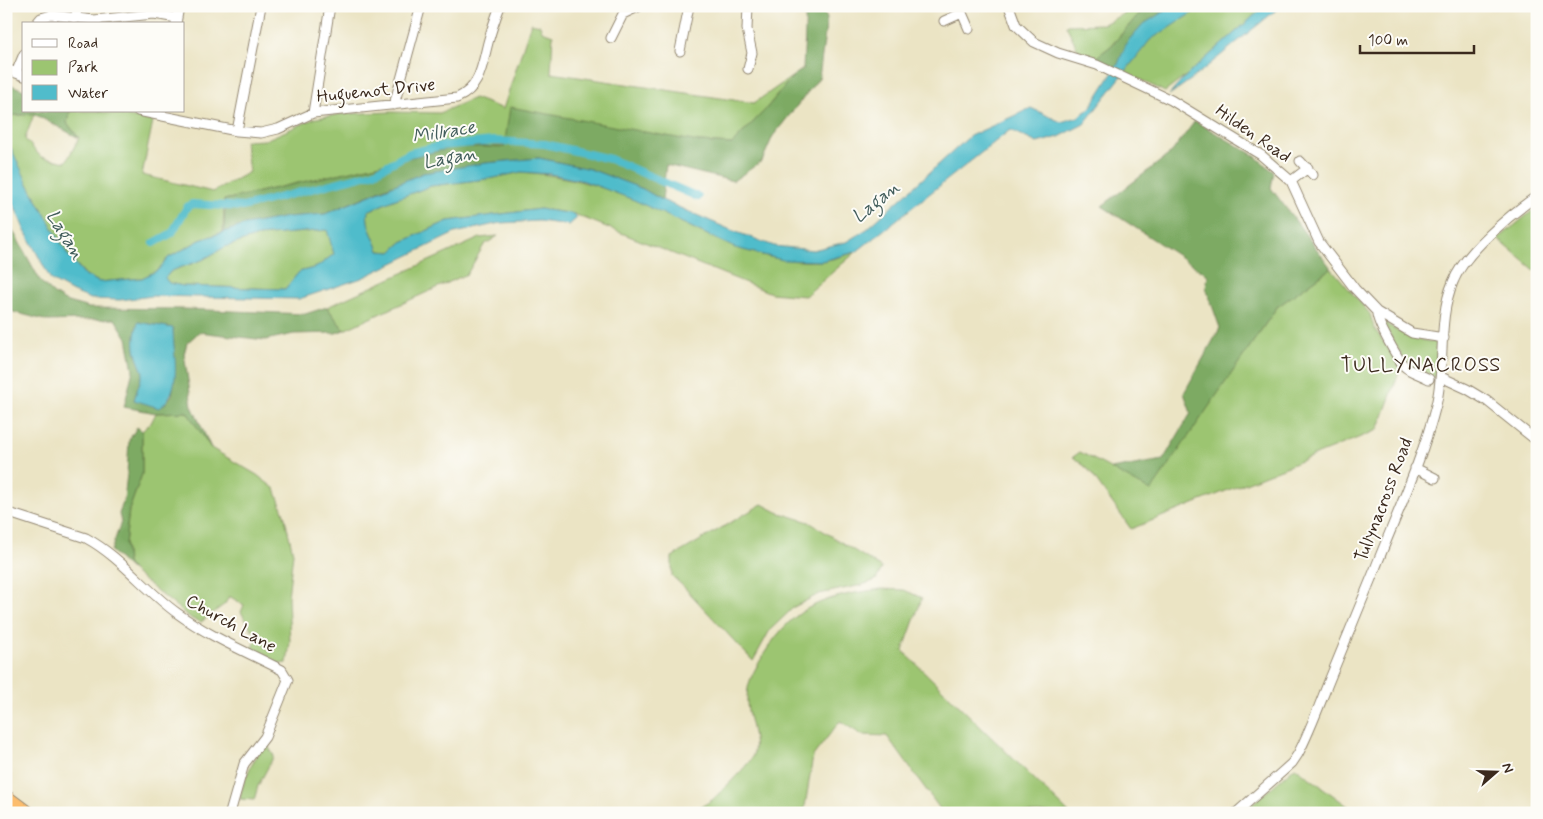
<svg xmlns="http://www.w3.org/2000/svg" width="1543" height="819" font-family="Mynerve,sans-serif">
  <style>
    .green { fill: #9cc571; stroke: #6c7848 }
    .forest { fill: #7daa63; stroke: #5c6a40; fill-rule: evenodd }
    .water { fill: #50bccb; stroke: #467374; fill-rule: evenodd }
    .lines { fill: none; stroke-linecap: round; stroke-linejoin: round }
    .canal { stroke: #50bccb; stroke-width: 8 }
    .minor-casing { stroke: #938771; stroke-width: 11 }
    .motorway-casing { stroke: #938771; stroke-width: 17 }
    .minor { stroke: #fff; stroke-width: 9 }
    .motorway { stroke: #fcbd6e; stroke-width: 15 }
    .labels { text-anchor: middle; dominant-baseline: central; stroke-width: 4; stroke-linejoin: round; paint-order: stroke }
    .street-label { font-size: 18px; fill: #3b2a1e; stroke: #fdfcf7 }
    .water-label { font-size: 19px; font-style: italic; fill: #425d5b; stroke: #fdfcf7 }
    .quarter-label { font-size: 20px; letter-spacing: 1px; fill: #3b2a1e; stroke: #fdfcf7 }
  </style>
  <rect width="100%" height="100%" fill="#fdfcf7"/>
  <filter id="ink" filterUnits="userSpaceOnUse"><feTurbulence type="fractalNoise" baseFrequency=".02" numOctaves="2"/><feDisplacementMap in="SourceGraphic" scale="10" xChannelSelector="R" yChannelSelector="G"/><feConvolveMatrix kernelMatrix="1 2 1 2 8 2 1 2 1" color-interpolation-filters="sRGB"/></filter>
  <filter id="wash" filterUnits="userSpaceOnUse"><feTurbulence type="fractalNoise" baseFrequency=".0096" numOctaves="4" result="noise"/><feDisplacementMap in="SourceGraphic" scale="20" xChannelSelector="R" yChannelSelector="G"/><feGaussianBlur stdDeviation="1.12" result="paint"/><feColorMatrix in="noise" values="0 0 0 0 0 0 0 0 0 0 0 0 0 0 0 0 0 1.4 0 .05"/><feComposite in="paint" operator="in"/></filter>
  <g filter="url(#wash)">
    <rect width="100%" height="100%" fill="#ebe4c4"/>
    <path class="green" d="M 1138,6 L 1146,6 L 1111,46 L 1094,59 L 1080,54 L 1066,25 L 1104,24 Z
      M 1203,6 L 1265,6 L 1187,75 L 1165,92 L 1125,72 L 1150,39 Z
      M 531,23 L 540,25 L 542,31 L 553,35 L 551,73 L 754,103 L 793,76 L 765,110 L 732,144 L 699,142 L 456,147 L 224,200 L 223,232 L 200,240 L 168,258 L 158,270 L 142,278 L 99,282 L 86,275 L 68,255 L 28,184 L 6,141 L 6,116 L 34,114 L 25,139 L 41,157 L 66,162 L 79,138 L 67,123 L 70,111 L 97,111 L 153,121 L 142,175 L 213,192 L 249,172 L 245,141 L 265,140 L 316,118 L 342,114 L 391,112 L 440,113 L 474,98 L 503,109 Z
      M 521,172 C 562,175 598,184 635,200 C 696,227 749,265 820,261 C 832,260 845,255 856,252 L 805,296 L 771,293 L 574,214 L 540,209 L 448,221 L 402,242 L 391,252 L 379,251 C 375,238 365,225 368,211 L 393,200 L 431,186 L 494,178 Z
      M 1537,207 L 1537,272 L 1498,239 Z
      M 328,230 L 334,254 L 317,267 L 299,272 L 285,289 L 183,286 L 169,283 L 165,278 L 171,271 L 202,260 L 225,247 L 258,236 Z
      M 498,236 L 484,245 L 467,274 L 344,330 L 327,307 L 480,238 Z
      M 1331,268 L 1370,314 L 1374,328 L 1401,367 L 1378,430 L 1131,529 L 1088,469 L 1073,457 L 1080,452 L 1151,490 L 1277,307 Z
      M 1382,321 C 1402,334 1411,340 1436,342 L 1438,347 L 1437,378 L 1409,365 L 1404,360 Z
      M 188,412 L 211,448 L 257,475 L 275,489 L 284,514 L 293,553 L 288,597 L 290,642 L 287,663 L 277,664 L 251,651 L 259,633 L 252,630 L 241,612 L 244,605 L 229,596 L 225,604 L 201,622 L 192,619 L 131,570 L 127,563 L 125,544 L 129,510 L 142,474 L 142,431 L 151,423 L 156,413 Z
      M 762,504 L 777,512 L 809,522 L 882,568 L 876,580 L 862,585 L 819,594 L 794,607 L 770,630 L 753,661 L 683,586 L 672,576 L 672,557 Z
      M 881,589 L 904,590 L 922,598 L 903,651 L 1069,813 L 943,813 L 887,736 L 862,735 L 840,721 L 813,756 L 804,813 L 688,813 C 696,809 705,805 712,800 C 718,795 747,766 751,759 C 761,744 746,716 747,699 C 747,680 755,670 764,654 C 796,603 825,597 881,589 Z
      M 267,740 L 268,746 L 274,756 L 258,786 L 254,800 L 240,799 C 243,776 255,759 267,740 Z
      M 1295,767 L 1357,813 L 1242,813 Z"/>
    <path class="forest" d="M 805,6 L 820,6 L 827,18 L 819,78 L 773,136 L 762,161 L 733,181 L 666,165 L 662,200 L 643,189 L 590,169 L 539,158 L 486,163 L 390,186 L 325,214 L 287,217 L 245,225 L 224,232 L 225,208 L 224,200 L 456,147 L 504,147 L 510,107 L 699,142 L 732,144 L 765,110 L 793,76 L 803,69 C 804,48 806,27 805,6 Z
      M 1146,6 L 1173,6 L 1142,25 L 1115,70 L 1094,59 L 1111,46 Z
      M 6,83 L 24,90 L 24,111 L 70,111 L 67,123 L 79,138 L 34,114 L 6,116 Z
      M 1195,121 L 1255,156 L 1274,172 L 1271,188 L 1331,268 L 1277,307 L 1151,491 L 1111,469 L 1163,460 L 1191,413 L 1184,393 L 1220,328 L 1206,288 L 1208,275 L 1102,206 L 1171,153 Z
      M 6,218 L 41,282 L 54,294 L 65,301 L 89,308 L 185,309 L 305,314 L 327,307 L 344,330 L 336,333 L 294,334 L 265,340 L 199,332 L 187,343 L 184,354 L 192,406 L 211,448 L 187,412 L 156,413 L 124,407 L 133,370 L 127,338 L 115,319 L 48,321 L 6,310 ZM 138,322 L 173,328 L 175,374 L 172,395 L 165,404 L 134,400 L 143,372 C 134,351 132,344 138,322 Z
      M 137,427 L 142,431 L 142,474 L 129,510 L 125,544 L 127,563 L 131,570 L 111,551 L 121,522 L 119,514 L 124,499 L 127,474 L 129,440 Z"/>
    <path class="water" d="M 1173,6 L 1203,6 L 1150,40 L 1084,124 L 1059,137 L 1037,143 L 1010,130 L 856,252 L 822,261 L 783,260 L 735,248 L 634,200 L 584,181 L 550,174 L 521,172 L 494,178 L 431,186 L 393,200 L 368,211 C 365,225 375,238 379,251 L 391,252 L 402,242 L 448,221 L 540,209 L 574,214 L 577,218 L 569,225 L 539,221 L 500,223 L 455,233 L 362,278 L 299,299 L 153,296 L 120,300 L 91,299 L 73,292 L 51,280 L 24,229 L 15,207 L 6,195 L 6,144 L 11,148 L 28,184 L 68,255 L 85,275 L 99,282 L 142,278 L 158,270 L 168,258 L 200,240 L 245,225 L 287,217 L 325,214 L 423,173 L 486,163 L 539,158 L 590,169 L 643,189 L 662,200 L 731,230 L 774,246 L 813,250 L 846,242 L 867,229 L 970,136 L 1031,108 L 1061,122 L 1078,117 L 1090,108 L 1118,64 L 1127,42 L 1142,25 ZM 327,230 L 334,254 L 317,267 L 299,272 L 285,289 L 183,286 L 169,283 L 165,278 L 171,271 L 202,260 L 225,247 L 258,236 Z
      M 1265,6 L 1281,6 L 1192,79 L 1169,95 L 1187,75 Z
      M 138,322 L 173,328 C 173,354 184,391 159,408 L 134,400 L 143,372 C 134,351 132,345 138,322 Z"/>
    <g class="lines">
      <path class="canal" d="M 154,243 L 172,233 L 187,207 L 192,204 L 243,207 L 373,173 L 410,153 L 440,146 L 494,141 L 545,144 L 610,159 L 698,197"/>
    </g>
  </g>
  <g filter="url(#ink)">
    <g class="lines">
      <defs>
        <path id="minor" d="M 959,6 L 969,29
          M 1009,6 L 1016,25 L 1034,42 L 1058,53 L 1097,65 L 1171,100 L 1261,155 L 1291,181 L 1319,242 L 1355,289 L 1377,312 L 1412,333 L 1444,338
          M 75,19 L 78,6
          M 944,21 L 962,13
          M 36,24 L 41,18 L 51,15 L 94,20 L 154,14 L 177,18
          M 176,24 L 179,6
          M 611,38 L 623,14 L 640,6
          M 680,51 L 689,6
          M 6,69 L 24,76
          M 748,69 L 752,53 L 747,29 L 748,6
          M 16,73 L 24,54
          M 394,105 L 421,6
          M 138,111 L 237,131 L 261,133 L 278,129 L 313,113 L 457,98 C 482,87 482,63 489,39 C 492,28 496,17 500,6
          M 313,113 L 330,6
          M 237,131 L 261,6
          M 1300,161 L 1313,175
          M 1291,181 L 1308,168
          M 1377,312 C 1375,320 1398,359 1404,366 C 1410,372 1422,375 1429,379
          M 1441,377 L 1467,389 L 1487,401 L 1537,441
          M 1415,468 L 1435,478
          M 6,512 L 86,538 C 121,557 145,590 177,613 C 210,637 247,652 282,670 L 288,680 L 265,737 L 244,764 L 230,813
          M 1236,813 L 1292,763 L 1298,754 C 1310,731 1319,706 1329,681 C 1344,644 1360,606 1375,569 C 1396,515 1422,461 1436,405 C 1446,366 1437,320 1453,282 C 1465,252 1511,214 1537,196"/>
        <path id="motorway" d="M 6,798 L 26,813"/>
      </defs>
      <use href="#minor" class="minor-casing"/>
      <use href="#motorway" class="motorway-casing"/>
      <use href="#minor" class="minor"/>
      <use href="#motorway" class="motorway"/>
    </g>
  </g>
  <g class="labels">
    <g class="street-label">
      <text transform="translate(376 91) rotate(-6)">Huguenot Drive</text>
      <text transform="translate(1253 134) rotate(35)">Hilden Road</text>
      <text transform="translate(1384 500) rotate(-69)">Tullynacross Road</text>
      <text transform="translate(231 624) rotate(29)">Church Lane</text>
    </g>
    <g class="water-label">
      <text transform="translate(444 132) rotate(-9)">Millrace</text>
      <text transform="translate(450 158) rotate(-10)">Lagan</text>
      <text transform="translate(876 202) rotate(-39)">Lagan</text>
      <text transform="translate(65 235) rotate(58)">Lagan</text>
    </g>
    <g class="quarter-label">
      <text x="1421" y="365">TULLYNACROSS</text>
    </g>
  </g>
  <rect width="1543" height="819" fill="none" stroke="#fdfcf7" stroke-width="25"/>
  <rect x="22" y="22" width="162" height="90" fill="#fdfcf7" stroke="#afa8a0"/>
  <rect x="32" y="39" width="25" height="8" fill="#ffffff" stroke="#afa8a0"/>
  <text x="68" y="48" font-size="15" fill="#3b2a1e">Road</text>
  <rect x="32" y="60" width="25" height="15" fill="#9cc571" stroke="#afa8a0"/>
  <text x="68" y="72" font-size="15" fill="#3b2a1e">Park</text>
  <rect x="32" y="85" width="25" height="15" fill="#50bccb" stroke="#afa8a0"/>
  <text x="68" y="98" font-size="15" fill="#3b2a1e">Water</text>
  <g transform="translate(1496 772) rotate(70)" stroke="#fdfcf7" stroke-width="4" paint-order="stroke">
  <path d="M0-4L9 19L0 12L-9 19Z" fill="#3b2a1e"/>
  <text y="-8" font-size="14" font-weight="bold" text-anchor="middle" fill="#3b2a1e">N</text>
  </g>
  <path d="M1360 45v8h114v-8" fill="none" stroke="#3b2a1e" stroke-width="2.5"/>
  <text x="1368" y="45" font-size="15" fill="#3b2a1e" stroke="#fdfcf7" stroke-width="4" paint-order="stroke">100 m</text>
</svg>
